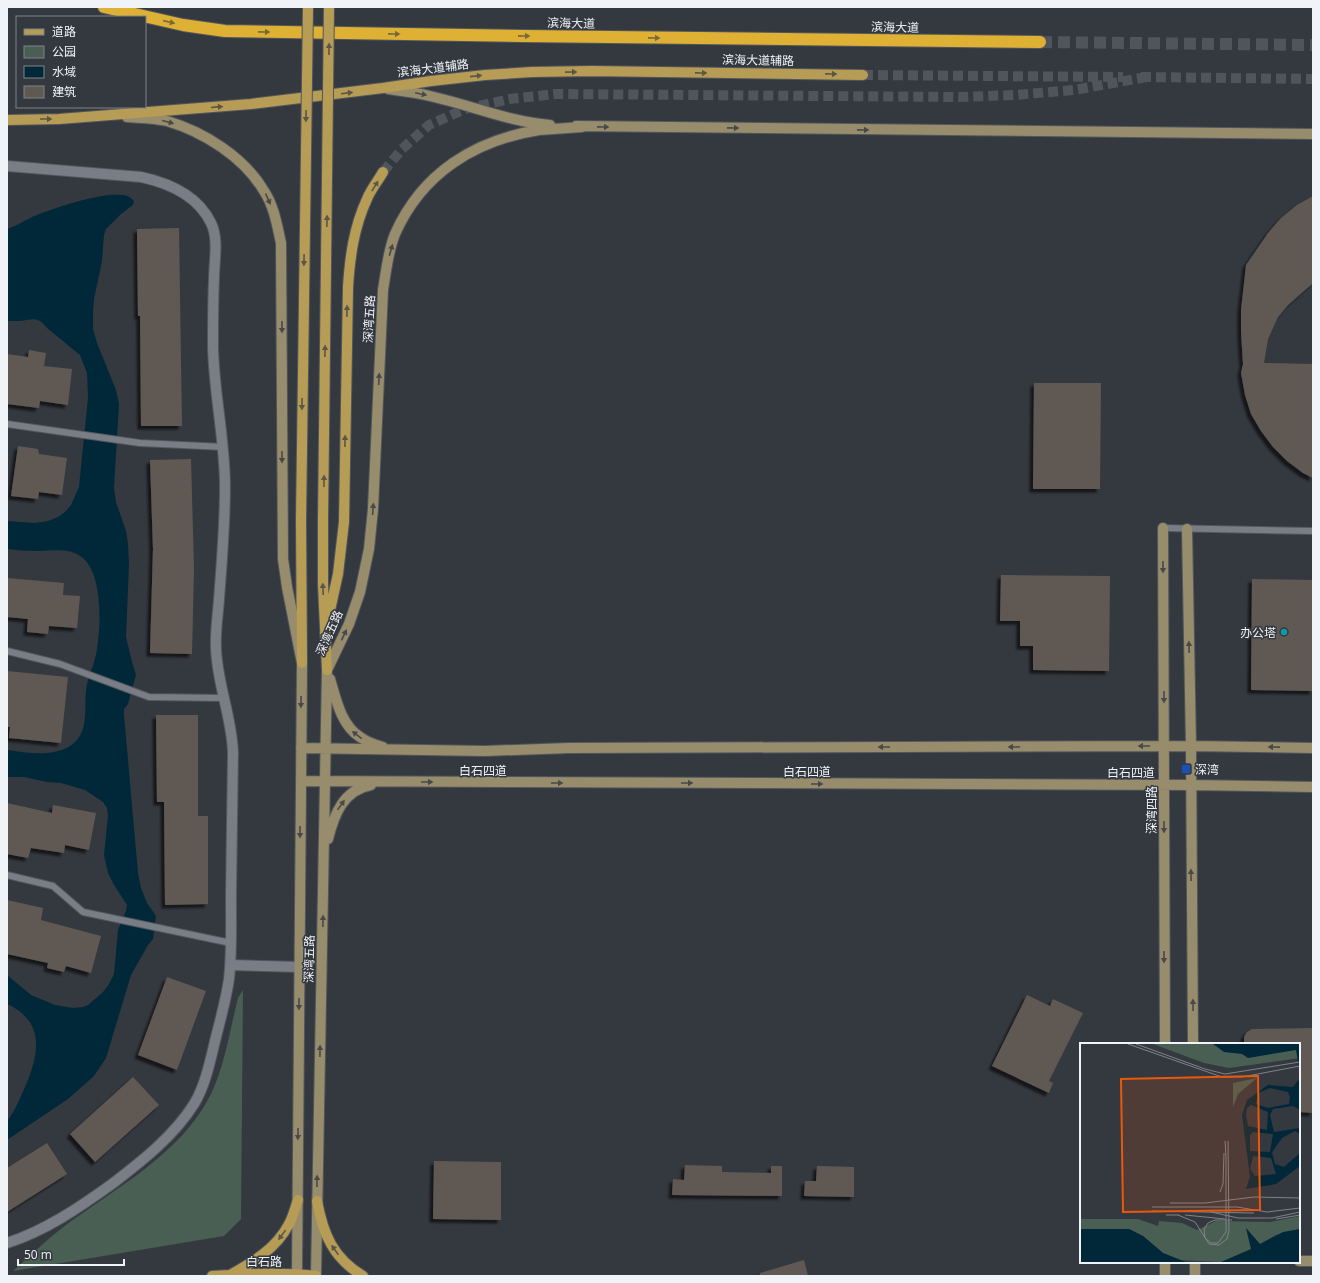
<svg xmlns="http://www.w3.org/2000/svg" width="1320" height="1283" font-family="'Open Sans','Noto Sans SC',sans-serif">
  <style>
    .green { fill: #4a5f53 }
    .water { fill: #002839 }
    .building { fill: #5f5952; filter: url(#shadow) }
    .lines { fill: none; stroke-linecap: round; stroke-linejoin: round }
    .primary-tunnel { stroke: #50545b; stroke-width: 10; stroke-dasharray: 10 5; stroke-linecap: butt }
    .highway-tunnel { stroke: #50545b; stroke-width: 12; stroke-dasharray: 12 6; stroke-linecap: butt }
    .lane-casing { stroke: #52565d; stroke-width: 8 }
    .street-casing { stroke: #52565d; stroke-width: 12 }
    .secondary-casing { stroke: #52565d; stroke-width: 12 }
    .primary-casing { stroke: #52565d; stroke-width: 12 }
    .highway-casing { stroke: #52565d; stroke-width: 14 }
    .lane { stroke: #797e86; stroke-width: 6 }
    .street { stroke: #797e86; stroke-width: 10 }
    .secondary { stroke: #978d6d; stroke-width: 10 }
    .primary { stroke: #b69c55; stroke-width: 10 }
    .highway { stroke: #deb034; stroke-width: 12 }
    .primary-bridge-casing { stroke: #52565d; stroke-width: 12; stroke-linecap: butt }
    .primary-bridge { stroke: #b69c55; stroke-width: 10 }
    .oneway { fill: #78683b }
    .oneway2 { fill: #5b5646 }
    .oneway3 { fill: #484948 }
    .culture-dot { fill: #0f9aa8; stroke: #34383f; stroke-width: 1.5 }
    .transit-dot { fill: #1a4fb4; stroke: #34383f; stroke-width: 1.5 }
    .labels { text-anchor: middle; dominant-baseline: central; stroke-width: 3; stroke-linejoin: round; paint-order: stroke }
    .street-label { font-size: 12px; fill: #f0f3f8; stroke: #34383f }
    .poi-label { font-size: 12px; fill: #f0f3f8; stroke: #34383f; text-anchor: end }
    .inset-road { fill: none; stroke: #7f8389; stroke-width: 1 }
    .view { fill: #e8590c; fill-opacity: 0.15; stroke: #e8590c; stroke-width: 2 }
    .inset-edge { fill: none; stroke: #f0f3f8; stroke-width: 2 }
  </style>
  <defs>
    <filter id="shadow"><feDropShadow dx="-3.5" dy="3.5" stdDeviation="1" flood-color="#0009"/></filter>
  </defs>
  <rect width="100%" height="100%" fill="#34383f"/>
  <path class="green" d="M 243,990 L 241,1219 L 224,1236 L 13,1271 C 30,1256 47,1239 66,1225 C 116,1188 182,1153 211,1094 C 225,1065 230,1029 238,998 Z"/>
  <path class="water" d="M 108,195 C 117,195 128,193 134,201 L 133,205 L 121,214 L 106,229 L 104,235 L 102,261 L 94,299 L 93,312 L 93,329 L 97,343 L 116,390 L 119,404 L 114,488 L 116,502 L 126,531 L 128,544 L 129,564 L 126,637 L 132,662 L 136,675 L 128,704 L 124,709 L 124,715 L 138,873 L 141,888 L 147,903 L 156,916 L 153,939 L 148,945 L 131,975 L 106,1058 L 94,1076 L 68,1099 L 7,1140 C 7,1135 6,1127 7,1122 C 9,1117 13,1113 15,1109 C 32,1073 56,1026 7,1004 L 7,975 L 31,995 L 55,1005 L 73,1008 L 83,1007 L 88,1005 L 103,992 L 109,984 L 114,974 L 118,930 L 126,911 L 127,905 L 114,885 L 108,873 L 104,855 L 108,816 L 107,808 L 103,802 L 85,790 L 61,783 L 47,782 L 24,777 L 7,777 L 7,750 C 28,753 57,758 74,743 C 89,730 84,708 86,691 C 87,680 92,669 95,659 C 101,634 104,578 84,559 C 71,547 53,551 37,551 C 27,551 17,550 7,549 L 7,521 L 35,523 L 48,521 L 58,517 L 65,512 L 71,505 L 79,487 L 88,398 L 87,373 L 80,355 L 47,328 C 38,316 33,319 20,321 C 16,321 11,321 7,321 L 7,229 C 16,226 24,221 32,217 C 57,207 82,199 108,195 Z"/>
  <path class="building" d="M 1313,196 L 1313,283 L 1288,305 L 1278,317 L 1268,339 L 1264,363 L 1313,364 L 1313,478 L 1303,473 L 1287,461 L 1273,447 L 1261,431 L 1251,414 L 1245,395 L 1241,373 L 1243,364 L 1241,332 L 1241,310 L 1246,265 L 1268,233 L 1281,218 L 1297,205 Z
    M 179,228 L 182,426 L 141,426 L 140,316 L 138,316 L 137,229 Z
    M 29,350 L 46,353 L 44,366 L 72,369 L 68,405 L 40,401 L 39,408 L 7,404 L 7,354 L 28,357 Z
    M 1034,383 L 1101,383 L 1100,489 L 1033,489 Z
    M 18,446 L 38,449 L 39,454 L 67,458 L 62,495 L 39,492 L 38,499 L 11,496 Z
    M 191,459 L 194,568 L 192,654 L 150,653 L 153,549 L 150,460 Z
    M 1001,575 L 1110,576 L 1109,671 L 1033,670 L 1033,646 L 1020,646 L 1020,621 L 1000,621 Z
    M 7,578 L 64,583 L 63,595 L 80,596 L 77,628 L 49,626 L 48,634 L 27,632 L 28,619 L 7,617 Z
    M 1252,579 L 1313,580 L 1313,691 L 1251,690 Z
    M 7,671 L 68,677 L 61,743 L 9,738 L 10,727 L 7,727 Z
    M 156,715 L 198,715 L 198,816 L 208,816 L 208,904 L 165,905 L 164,802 L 157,802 Z
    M 7,803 L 52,813 L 53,805 L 96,813 L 89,850 L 65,845 L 64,853 L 31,848 L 28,858 L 7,854 Z
    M 7,900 L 43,908 L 41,920 L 101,936 L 91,973 L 66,966 L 64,972 L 47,968 L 48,963 L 7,954 Z
    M 167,977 L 206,991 L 177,1070 L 138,1055 Z
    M 1027,995 L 1050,1006 L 1053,999 L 1083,1013 L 1049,1081 L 1053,1083 L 1049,1093 L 992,1066 Z
    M 1313,1028 L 1313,1113 L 1299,1112 L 1299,1044 L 1244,1044 L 1244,1037 L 1247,1032 L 1252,1029 Z
    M 133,1077 L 159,1105 L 95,1162 L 70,1134 Z
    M 47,1143 L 67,1174 L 7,1212 L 7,1168 Z
    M 434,1161 L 501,1162 L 501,1220 L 433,1219 Z
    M 685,1165 L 722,1166 L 722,1172 L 771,1173 L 771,1166 L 782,1166 L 782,1196 L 672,1195 L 673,1179 L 684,1180 Z
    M 817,1166 L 854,1167 L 854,1197 L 804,1196 L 805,1181 L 816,1181 Z
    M 804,1260 L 808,1276 L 760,1276 L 760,1273 Z"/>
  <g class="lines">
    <path class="primary-tunnel" d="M 863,75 L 1123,77
      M 1141,77 L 1313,79
      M 383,172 L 402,149 L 429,125 L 465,109 L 510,99 L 556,94 L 959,97 L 1015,95 L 1074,90 L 1147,77"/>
    <path class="highway-tunnel" d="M 1040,42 L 1313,45"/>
    <defs>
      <path id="lane" d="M 7,424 L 140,443 L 224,447
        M 1163,528 L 1313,531
        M 7,651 L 60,664 L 149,697 L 224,698
        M 7,875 L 53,886 L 83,912 L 231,943"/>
      <path id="street" d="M 7,166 L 141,177 C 169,183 198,196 211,223 C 219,239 214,261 214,279 C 213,301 213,324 213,347 C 214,394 225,440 225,487 C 225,524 222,561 219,599 C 218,615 215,632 216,648 C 217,684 232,717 233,753 C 232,800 232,847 231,895 C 231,923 232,952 229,979 C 226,1000 220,1021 215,1041 C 210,1062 205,1086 194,1104 C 174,1136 142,1161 112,1184 C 80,1207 45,1231 7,1243
        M 230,965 L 300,967"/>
      <path id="secondary" d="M 388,89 C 404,91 419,93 434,97 C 473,106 510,122 550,125
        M 127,117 C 140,118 154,118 167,121 C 204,132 244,157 264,191 C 274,206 277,225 281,243 L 283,559 L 287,587 L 302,663 L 297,1276
        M 576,126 L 1313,134
        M 1163,528 L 1165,1044
        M 1187,529 L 1191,746 L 1193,1044
        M 330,679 C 336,699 341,725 360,737 C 367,742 375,745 383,747
        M 301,748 L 485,751 L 569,748 L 1191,746 L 1313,748
        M 301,781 L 1190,785 L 1313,787
        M 328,839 C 334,815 343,790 371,785
        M 1299,1261 L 1313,1261
        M 1165,1262 L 1165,1276
        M 1195,1262 L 1195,1276
        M 316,1276 L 327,670 L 349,624 L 360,592 L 369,549 L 373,509 L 383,290 C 386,272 388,251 395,234 C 422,173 475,140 539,130 C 553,129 568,128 582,127"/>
      <path id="primary" d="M 7,120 L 59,119 L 251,104 L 383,88 L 431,81 L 485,75 L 532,72 L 592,71 L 863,75
        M 301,520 L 302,663
        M 323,520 L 323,585 L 327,670
        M 325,633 L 338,574 L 344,522 L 348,287 C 350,256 354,227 367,199 C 371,189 378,181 383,172
        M 317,1201 C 323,1234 333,1258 363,1276
        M 230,1275 C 253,1262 276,1249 289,1224 C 293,1217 295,1208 298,1200
        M 212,1276 C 247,1274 282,1272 316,1276"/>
      <path id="highway" d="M 104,7 L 183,25 L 225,31 L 523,36 L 1040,42"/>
    </defs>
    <use href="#lane" class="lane-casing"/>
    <use href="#street" class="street-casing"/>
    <use href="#secondary" class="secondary-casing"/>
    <use href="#primary" class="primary-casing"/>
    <use href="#highway" class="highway-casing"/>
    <use href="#lane" class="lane"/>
    <use href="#street" class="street"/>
    <use href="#secondary" class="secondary"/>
    <use href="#primary" class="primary"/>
    <use href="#highway" class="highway"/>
    <defs>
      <path id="primary-bridge" d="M 301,520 L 308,7
        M 323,520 L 329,7"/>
    </defs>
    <use href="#primary-bridge" class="primary-bridge-casing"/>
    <use href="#primary-bridge" class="primary-bridge"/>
  </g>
  <defs><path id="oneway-solid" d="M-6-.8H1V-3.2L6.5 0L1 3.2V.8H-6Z"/></defs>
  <g class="oneway">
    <use href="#oneway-solid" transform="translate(169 22) rotate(13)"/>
    <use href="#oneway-solid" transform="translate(264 32) rotate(1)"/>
    <use href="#oneway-solid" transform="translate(394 34) rotate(1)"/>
    <use href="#oneway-solid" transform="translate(524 36) rotate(1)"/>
    <use href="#oneway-solid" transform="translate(654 38) rotate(1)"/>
  </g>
  <g class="oneway2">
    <use href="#oneway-solid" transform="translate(329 49) rotate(-89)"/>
    <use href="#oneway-solid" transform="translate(571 72) rotate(-1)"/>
    <use href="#oneway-solid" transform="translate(701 73) rotate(1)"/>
    <use href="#oneway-solid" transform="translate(831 74) rotate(1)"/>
    <use href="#oneway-solid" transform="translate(476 76) rotate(-6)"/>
    <use href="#oneway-solid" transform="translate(347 93) rotate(-7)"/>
    <use href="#oneway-solid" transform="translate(217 107) rotate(-5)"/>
    <use href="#oneway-solid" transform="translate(306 116) rotate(91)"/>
    <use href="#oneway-solid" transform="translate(46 119)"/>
    <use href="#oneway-solid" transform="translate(375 186) rotate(-58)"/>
    <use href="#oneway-solid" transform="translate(327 221) rotate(-89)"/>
    <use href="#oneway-solid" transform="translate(304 260) rotate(91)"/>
    <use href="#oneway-solid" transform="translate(347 311) rotate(-89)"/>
    <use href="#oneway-solid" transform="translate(325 351) rotate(-89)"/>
    <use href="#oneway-solid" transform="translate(302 404) rotate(91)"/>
    <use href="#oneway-solid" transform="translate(345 441) rotate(-89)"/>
    <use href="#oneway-solid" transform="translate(324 481) rotate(-89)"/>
    <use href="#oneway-solid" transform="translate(323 589) rotate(-92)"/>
    <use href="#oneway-solid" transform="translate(282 1235) rotate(126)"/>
    <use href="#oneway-solid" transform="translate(335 1250) rotate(-125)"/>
  </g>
  <g class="oneway3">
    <use href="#oneway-solid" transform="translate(421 94) rotate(12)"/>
    <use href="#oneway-solid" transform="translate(168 122) rotate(15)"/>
    <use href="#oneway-solid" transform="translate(603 127) rotate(1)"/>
    <use href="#oneway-solid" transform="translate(733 128) rotate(1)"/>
    <use href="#oneway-solid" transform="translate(863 130) rotate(1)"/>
    <use href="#oneway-solid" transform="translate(268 199) rotate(66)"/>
    <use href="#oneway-solid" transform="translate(391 250) rotate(-74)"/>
    <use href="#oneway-solid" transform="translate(282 327) rotate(90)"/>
    <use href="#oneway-solid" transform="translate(379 379) rotate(-87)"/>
    <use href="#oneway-solid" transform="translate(282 457) rotate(90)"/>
    <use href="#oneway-solid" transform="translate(373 509) rotate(-86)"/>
    <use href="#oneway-solid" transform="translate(1163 567) rotate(90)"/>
    <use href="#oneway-solid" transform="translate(344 635) rotate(-65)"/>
    <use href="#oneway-solid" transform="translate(1189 647) rotate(-91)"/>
    <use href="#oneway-solid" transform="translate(1164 697) rotate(90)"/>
    <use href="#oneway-solid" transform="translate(301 702) rotate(91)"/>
    <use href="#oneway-solid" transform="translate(357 735) rotate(-142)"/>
    <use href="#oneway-solid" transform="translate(1144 746) rotate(180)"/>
    <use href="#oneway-solid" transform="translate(884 747) rotate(180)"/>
    <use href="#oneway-solid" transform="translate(1014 747) rotate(180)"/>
    <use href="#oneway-solid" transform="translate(1274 747) rotate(-179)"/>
    <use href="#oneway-solid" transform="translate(427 782)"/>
    <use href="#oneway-solid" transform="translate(557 783)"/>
    <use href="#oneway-solid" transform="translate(687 783)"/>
    <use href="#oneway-solid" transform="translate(817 784)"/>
    <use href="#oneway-solid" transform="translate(341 805) rotate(-55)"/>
    <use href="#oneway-solid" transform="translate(1164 827) rotate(90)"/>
    <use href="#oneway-solid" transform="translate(300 832) rotate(90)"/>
    <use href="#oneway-solid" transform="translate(1191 875) rotate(-91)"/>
    <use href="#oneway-solid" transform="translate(323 921) rotate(-89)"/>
    <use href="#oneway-solid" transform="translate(1164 957) rotate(90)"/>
    <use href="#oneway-solid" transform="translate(299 1004) rotate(91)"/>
    <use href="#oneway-solid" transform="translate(1193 1005) rotate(-91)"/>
    <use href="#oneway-solid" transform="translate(320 1051) rotate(-89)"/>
    <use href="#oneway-solid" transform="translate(298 1134) rotate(91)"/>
    <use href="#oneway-solid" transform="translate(317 1181) rotate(-89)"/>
  </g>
  <circle class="culture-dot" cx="1284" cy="632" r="4"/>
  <rect class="transit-dot" x="1181" y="764" width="10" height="10" rx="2"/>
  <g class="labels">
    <g class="street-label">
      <text transform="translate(571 23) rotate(1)">滨海大道</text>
      <text transform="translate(895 27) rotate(1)">滨海大道</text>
      <text transform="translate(758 60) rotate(1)">滨海大道辅路</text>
      <text transform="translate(433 68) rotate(-7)">滨海大道辅路</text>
      <text transform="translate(369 319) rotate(-87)">深湾五路</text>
      <text transform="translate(329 633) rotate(-66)">深湾五路</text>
      <text x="483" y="770">白石四道</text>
      <text x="807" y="771">白石四道</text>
      <text x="1131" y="772">白石四道</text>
      <text transform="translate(1151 810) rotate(-90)">深湾四路</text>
      <text transform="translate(309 959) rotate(-89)">深湾五路</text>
      <text x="264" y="1261">白石路</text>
    </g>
    <g class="poi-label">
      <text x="1276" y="632">办公塔</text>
      <text x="1195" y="769" text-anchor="start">深湾</text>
    </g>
  </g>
  <g transform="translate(1080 1043)">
    <rect width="220" height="220" fill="#34383f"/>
    <path d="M 73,1 L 220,1 L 220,15 L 149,25 L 124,20 ZM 177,35 L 158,51 L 153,64 L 153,40 ZM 220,173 L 220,186 L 196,192 L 163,211 L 141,219 L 98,217 L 83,210 L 63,193 L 49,186 L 0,186 L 0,176 L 58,176 L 78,183 L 79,178 L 102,180 L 117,187 L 136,178 L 190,179 Z" fill="#4a5f53"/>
    <path d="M 133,1 L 220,1 L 220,31 L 216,7 L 168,15 L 162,11 L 144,9 ZM 220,35 L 220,67 L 213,63 L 193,66 L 190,72 L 194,89 L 220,85 L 220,91 L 215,88 L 202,95 L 192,109 L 195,121 L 204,124 L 220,110 L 220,123 L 196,141 L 166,146 L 170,134 L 162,72 L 167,57 L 188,42 L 213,44 ZM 190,45 L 208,49 L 210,54 L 209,61 L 188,65 L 176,61 L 178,50 ZM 171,62 L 188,69 L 187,87 L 168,83 L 166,72 L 167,65 ZM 173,89 L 193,91 L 190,109 L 170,108 L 170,92 ZM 173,113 L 191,115 L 196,131 L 175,133 L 170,126 ZM 166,185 L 180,201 L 203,189 L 220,186 L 220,219 L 141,219 L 171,206 ZM 0,186 L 49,186 L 63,193 L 83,210 L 106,219 L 0,219 Z" fill="#002839" fill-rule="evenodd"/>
    <path class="inset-road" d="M 48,1 L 142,34 L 162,34 L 220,23M 56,1 L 125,26 L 145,31 L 220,19M 145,98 L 146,113 L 146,189 L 138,200 L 131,200 L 125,195 L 124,186 L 128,180 L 135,177 L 152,177M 140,149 L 143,141 L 144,110M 90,160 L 125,160 L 174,154 L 220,155M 72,164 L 157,164 L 187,169 L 220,165M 72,168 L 174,170M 131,169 L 158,175 L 192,175 L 220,169M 86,172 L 99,172M 98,172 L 115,179 L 129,201 L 139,202 L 147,196 L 149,187 L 148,98M 105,172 L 145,176M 196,176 L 220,172"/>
    <path class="view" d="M 178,33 L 180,167 L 43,169 L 41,36 Z"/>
    <rect width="220" height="220" class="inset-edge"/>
  </g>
  <rect width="1320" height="1283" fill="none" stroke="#f0f3f8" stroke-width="16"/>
  <rect x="16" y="16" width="130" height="92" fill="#34383f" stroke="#7f8389"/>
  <rect x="24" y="29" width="20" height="6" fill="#b69c55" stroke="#7f8389"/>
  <text x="52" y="36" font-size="12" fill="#f0f3f8">道路</text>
  <rect x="24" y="46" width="20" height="12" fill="#4a5f53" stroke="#7f8389"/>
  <text x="52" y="56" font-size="12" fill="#f0f3f8">公园</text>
  <rect x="24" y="66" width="20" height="12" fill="#002839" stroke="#7f8389"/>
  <text x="52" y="76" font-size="12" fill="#f0f3f8">水域</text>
  <rect x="24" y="86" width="20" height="12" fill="#5f5952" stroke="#7f8389"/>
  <text x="52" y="96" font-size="12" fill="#f0f3f8">建筑</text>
  <path d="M18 1259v6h106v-6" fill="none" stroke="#f0f3f8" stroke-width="2"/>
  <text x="24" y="1259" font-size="12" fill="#f0f3f8" stroke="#34383f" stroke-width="3" paint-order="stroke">50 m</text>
</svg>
